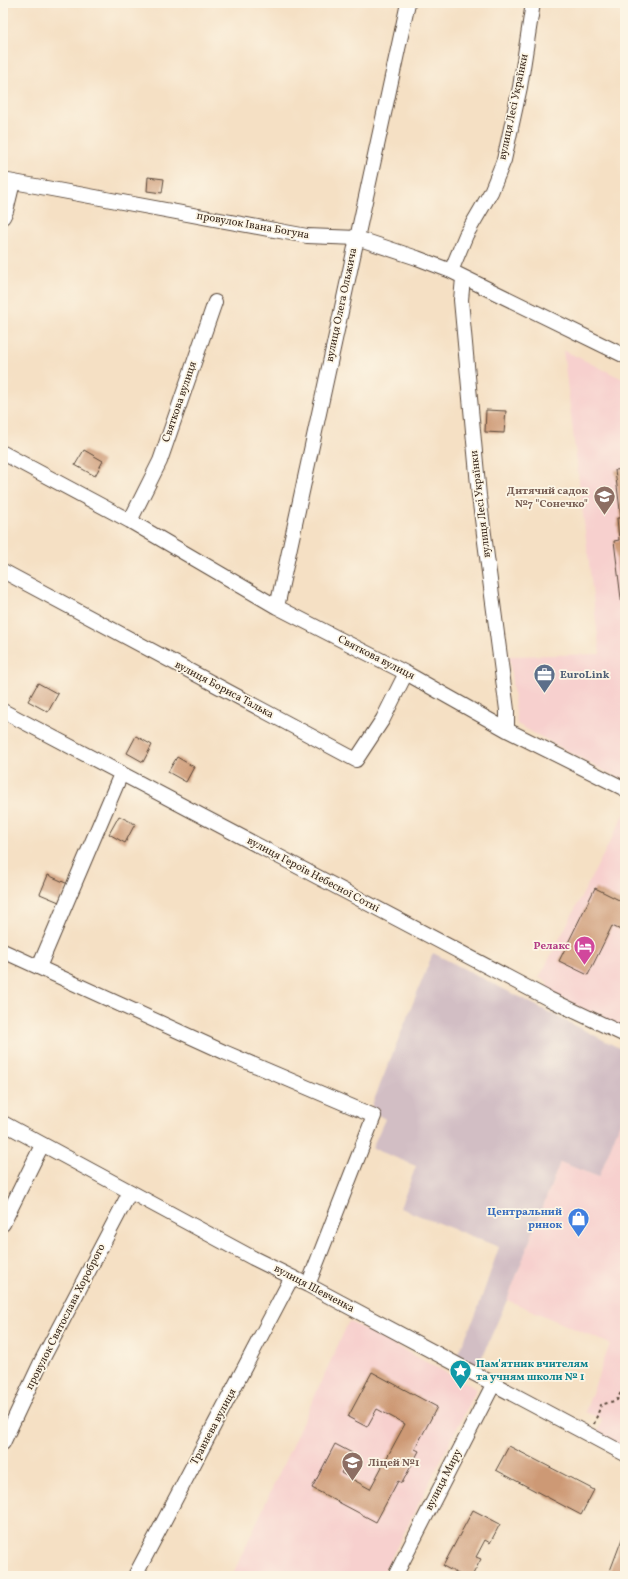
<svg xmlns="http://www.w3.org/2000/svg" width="628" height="1579" font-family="Vollkorn,serif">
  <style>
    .built { fill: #f7d0ce }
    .industrial { fill: #d2bec4 }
    .building { fill: #cd9975 }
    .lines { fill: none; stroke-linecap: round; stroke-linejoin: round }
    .minor-casing { stroke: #574537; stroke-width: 16 }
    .path { stroke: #574537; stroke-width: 2; stroke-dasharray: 3 3; stroke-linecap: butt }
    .minor { stroke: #fff; stroke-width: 14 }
    .labels { text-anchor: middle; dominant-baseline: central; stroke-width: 3.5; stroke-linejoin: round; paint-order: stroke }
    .street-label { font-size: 11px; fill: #3b2a1e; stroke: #fcf5e5 }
    .education-label { font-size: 11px; font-weight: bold; fill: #785e54; stroke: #fcf5e5; text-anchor: end }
    .service-label { font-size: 11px; font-weight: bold; fill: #4e5e75; stroke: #fcf5e5; text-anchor: start }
    .hotel-label { font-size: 11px; font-weight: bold; fill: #b23c85; stroke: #fcf5e5; text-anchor: end }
    .shop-label { font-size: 11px; font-weight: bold; fill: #366cbe; stroke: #fcf5e5; text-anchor: end }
    .culture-label { font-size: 11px; font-weight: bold; fill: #0d838f; stroke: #fcf5e5; text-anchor: start }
  </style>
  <rect width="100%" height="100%" fill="#fcf5e5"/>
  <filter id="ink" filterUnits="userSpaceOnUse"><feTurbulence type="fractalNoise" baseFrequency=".025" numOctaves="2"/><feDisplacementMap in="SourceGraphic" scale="8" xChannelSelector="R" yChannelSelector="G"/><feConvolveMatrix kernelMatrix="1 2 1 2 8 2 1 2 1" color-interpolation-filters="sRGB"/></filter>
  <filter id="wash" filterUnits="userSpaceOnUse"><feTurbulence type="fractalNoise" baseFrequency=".012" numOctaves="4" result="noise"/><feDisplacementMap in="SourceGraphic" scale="16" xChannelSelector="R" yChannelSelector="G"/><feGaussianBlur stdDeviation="0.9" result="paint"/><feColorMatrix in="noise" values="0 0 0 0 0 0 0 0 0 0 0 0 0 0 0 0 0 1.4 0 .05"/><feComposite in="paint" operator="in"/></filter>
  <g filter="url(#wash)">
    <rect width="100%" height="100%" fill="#f5e0c4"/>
    <path class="built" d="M 563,350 L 625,380 L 625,782 L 517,724 L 509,656 L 600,654 Z
      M 625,813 L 625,1030 L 545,990 L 548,982 L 539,978 Z
      M 625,1109 L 625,1450 L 597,1435 L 602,1419 L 585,1412 L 610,1344 L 507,1300 L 560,1162 L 599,1177 Z
      M 349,1321 L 477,1389 L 382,1576 L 232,1576 Z"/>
    <path class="industrial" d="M 433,953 L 625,1051 L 625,1109 L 599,1177 L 560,1162 L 507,1300 L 478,1366 L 457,1355 L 476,1314 L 499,1247 L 400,1208 L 416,1166 L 372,1148 L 385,1119 L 370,1110 Z"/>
    <g id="blocks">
      <path class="building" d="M 148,177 L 164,179 L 162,193 L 147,191 Z
        M 486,410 L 506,411 L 504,433 L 485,432 Z
        M 84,450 L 103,461 L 95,476 L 75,465 Z
        M 625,469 L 625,623 L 624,623 L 614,541 L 619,540 L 617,518 L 621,518 L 615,470 Z
        M 38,683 L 58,694 L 48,712 L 28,701 Z
        M 136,736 L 152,745 L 143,762 L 127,753 Z
        M 177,757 L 194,767 L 186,782 L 168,772 Z
        M 119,816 L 135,824 L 125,843 L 109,834 Z
        M 48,875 L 68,884 L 59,902 L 40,894 Z
        M 595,888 L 625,903 L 625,932 L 612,926 L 588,975 L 559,961 Z
        M 372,1372 L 437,1407 L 415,1449 L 419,1451 L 402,1483 L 398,1481 L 376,1522 L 312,1488 L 335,1444 L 352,1453 L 341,1473 L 370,1489 L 405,1424 L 377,1409 L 367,1427 L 348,1417 Z
        M 509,1446 L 594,1490 L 581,1515 L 496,1470 Z
        M 473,1510 L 500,1524 L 490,1543 L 485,1540 L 476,1557 L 481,1559 L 472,1576 L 462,1576 L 443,1566 Z
        M 625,1531 L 625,1576 L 608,1576 Z"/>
    </g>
  </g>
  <g filter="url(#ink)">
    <use href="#blocks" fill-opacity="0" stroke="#574537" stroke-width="1"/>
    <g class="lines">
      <defs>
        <path id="minor" d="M 3,180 L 307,236 L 357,238 L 417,258 L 451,271 L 625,356
          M 3,217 L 6,211 L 13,182
          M 451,271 L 466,235 L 491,192 L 504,160 L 520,87 L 533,3
          M 463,278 L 461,300 L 479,496 L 507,710 L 507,730
          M 3,453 L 130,521 L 277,607 L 406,673 L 507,730 L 625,789
          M 130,521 L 160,461 L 215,302
          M 3,571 L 356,760 L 383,719 L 406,673
          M 277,607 L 408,3
          M 3,711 L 549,999 L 625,1035
          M 3,951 L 224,1052 L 374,1116 L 308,1285
          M 39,967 L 121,774
          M 3,1123 L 253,1258 L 308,1285 L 625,1454
          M 3,1224 L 42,1145
          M 3,1443 L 42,1360 L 130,1192
          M 135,1576 L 292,1277
          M 395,1576 L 493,1385"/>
      </defs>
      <use href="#minor" class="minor-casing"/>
      <path class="path" d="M 594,1424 L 601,1405 L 617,1400 L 625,1384"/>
      <use href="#minor" class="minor"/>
    </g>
  </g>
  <defs>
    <symbol id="school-pin" viewBox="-11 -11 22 30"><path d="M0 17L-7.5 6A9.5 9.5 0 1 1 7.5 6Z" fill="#8d6e63" stroke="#fcf5e5"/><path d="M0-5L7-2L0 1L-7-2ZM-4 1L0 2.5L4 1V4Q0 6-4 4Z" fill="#fff"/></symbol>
    <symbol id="office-pin" viewBox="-11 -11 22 30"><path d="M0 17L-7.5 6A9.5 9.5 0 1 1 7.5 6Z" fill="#5c6f8a" stroke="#fcf5e5"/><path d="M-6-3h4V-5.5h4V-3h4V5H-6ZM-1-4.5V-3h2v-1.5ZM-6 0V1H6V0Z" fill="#fff"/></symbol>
    <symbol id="hotel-pin" viewBox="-11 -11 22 30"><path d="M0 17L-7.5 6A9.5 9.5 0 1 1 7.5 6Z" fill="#d1479c" stroke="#fcf5e5"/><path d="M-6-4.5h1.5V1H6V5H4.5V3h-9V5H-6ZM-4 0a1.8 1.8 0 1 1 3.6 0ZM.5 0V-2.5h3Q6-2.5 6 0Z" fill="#fff"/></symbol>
    <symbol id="shop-pin" viewBox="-11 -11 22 30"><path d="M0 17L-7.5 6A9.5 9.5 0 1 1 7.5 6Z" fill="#3f7fe0" stroke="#fcf5e5"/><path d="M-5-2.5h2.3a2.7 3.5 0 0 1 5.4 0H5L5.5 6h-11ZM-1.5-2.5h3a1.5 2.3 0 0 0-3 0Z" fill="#fff"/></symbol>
    <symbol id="sight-pin" viewBox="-11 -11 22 30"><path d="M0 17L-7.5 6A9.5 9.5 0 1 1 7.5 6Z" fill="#0f9aa8" stroke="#fcf5e5"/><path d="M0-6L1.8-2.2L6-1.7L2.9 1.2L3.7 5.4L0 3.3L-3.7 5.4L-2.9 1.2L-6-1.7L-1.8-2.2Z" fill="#fff"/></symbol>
  </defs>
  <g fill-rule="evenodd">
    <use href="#school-pin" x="592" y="484" width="25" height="34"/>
    <use href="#office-pin" x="532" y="662" width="25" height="34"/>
    <use href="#hotel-pin" x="572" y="934" width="25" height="34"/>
    <use href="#shop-pin" x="566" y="1206" width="25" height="34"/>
    <use href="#sight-pin" x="448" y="1358" width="25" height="34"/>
    <use href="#school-pin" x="340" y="1450" width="25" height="34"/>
  </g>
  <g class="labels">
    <g class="street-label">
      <text transform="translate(514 107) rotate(-78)">вулиця Лесі Українки</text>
      <text transform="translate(253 226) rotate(10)">провулок Івана Богуна</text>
      <text transform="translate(342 305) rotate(-78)">вулиця Олега Ольжича</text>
      <text transform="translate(180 402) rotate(-71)">Святкова вулиця</text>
      <text transform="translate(481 504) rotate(-97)">вулиця Лесі Українки</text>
      <text transform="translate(376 658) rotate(27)">Святкова вулиця</text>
      <text transform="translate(224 690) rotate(28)">вулиця Бориса Талька</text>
      <text transform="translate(313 875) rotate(28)">вулиця Героїв Небесної Сотні</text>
      <text transform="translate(314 1289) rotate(28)">вулиця Шевченка</text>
      <text transform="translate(66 1317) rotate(-63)">провулок Святослава Хороброго</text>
      <text transform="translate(214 1427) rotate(-62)">Травнева вулиця</text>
      <text transform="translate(444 1480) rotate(-63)">вулиця Миру</text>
    </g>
    <g class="education-label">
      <text x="588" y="491">Дитячий садок<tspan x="588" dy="13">№7 "Сонечко"</tspan></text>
      <text x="368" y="1463" text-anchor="start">Ліцей №1</text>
    </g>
    <g class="service-label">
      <text x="560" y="675">EuroLink</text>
    </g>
    <g class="hotel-label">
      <text x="570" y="946">Релакс</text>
    </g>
    <g class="shop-label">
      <text x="562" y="1212">Центральний<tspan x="562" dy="13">ринок</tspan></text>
    </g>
    <g class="culture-label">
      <text x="476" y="1364">Пам'ятник вчителям<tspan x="476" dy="13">та учням школи № 1</tspan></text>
    </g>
  </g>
  <rect width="628" height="1579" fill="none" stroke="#fcf5e5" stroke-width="16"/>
</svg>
